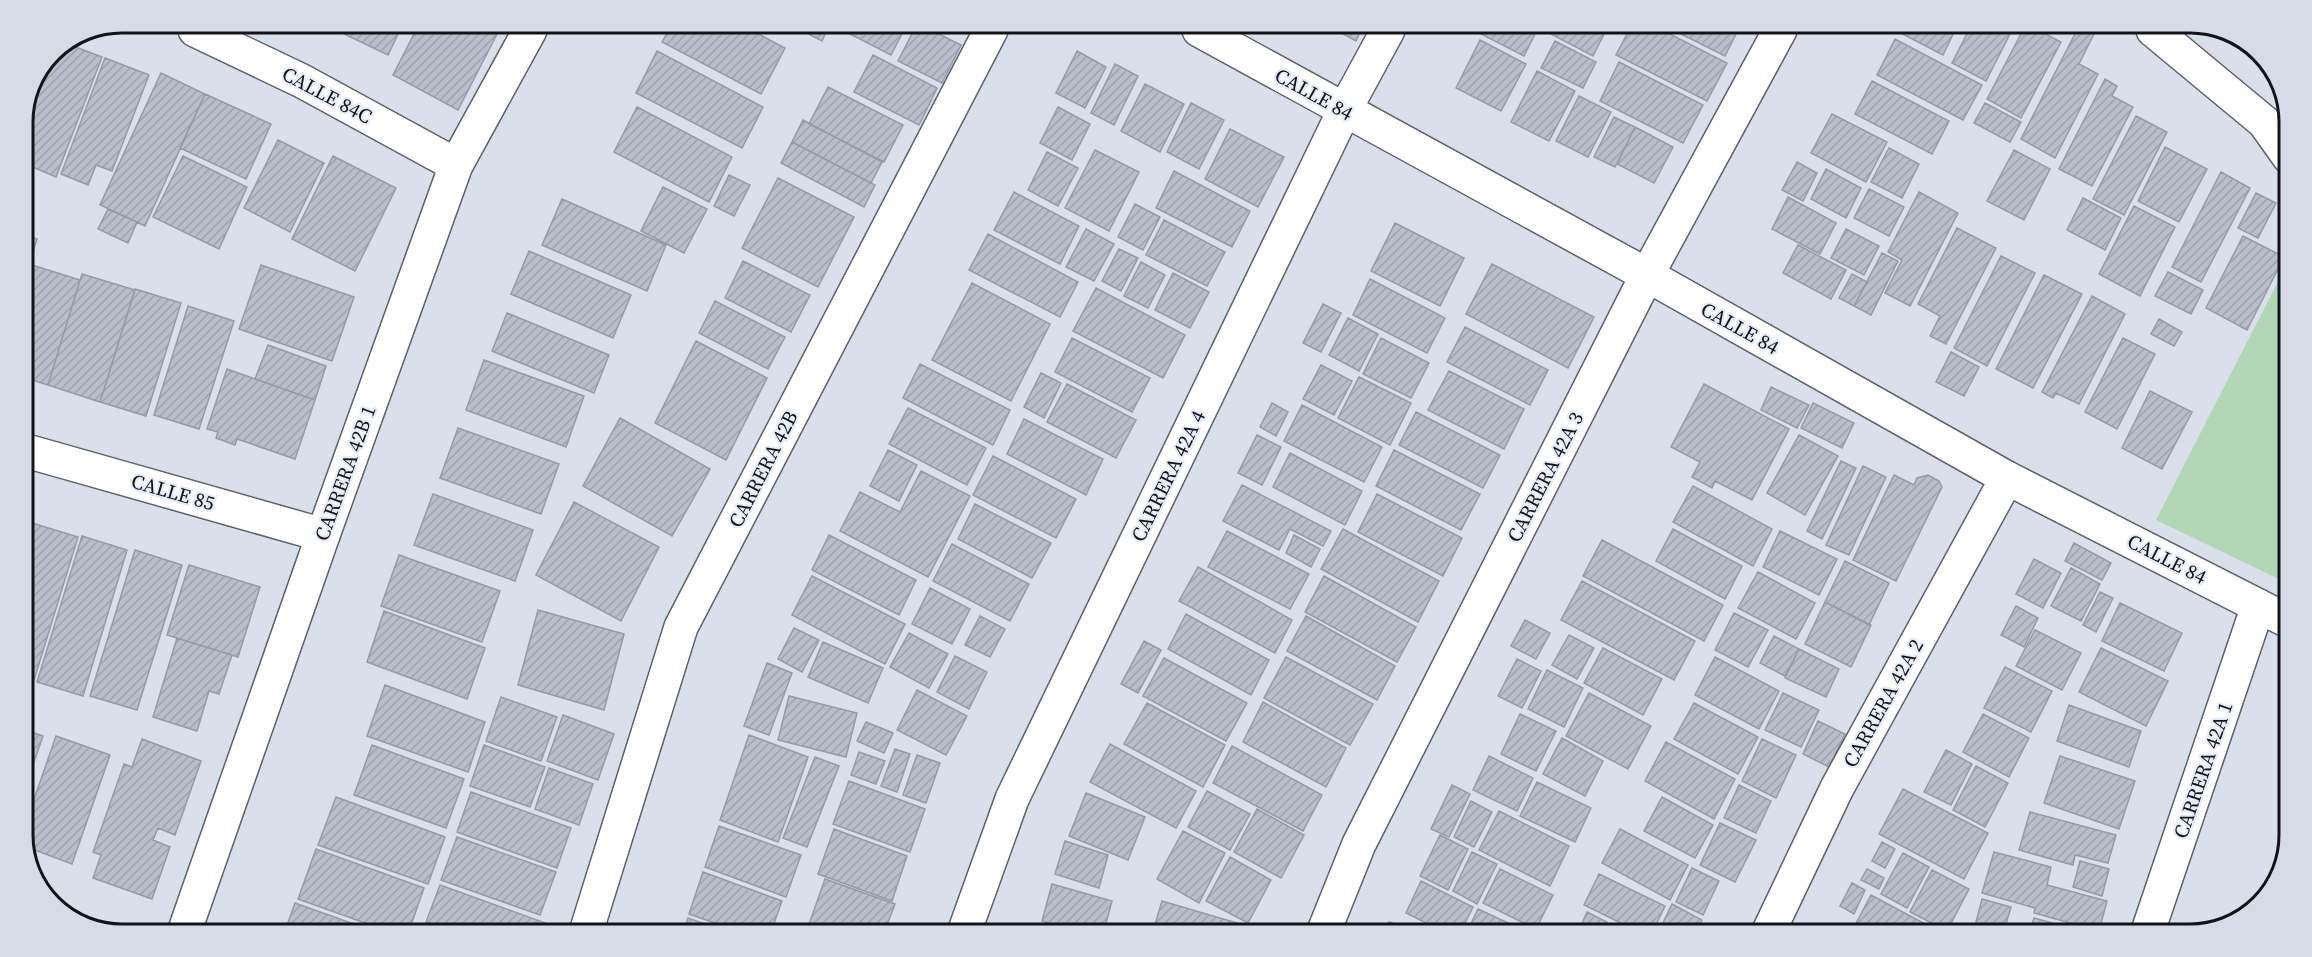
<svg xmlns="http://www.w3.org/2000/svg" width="2312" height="957" font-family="'Source Serif 4',serif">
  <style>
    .grass { fill: #b2d7b5 }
    .building { fill: url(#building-hatch); stroke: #959ba5; stroke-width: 1.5 }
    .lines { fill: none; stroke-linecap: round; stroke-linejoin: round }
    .minor-casing { stroke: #5c616b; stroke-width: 36 }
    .tertiary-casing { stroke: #5c616b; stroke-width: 36 }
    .minor { stroke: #fff; stroke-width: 33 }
    .tertiary { stroke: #fff; stroke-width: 33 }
    .labels { text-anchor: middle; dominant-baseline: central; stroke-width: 4.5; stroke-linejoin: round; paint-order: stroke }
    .street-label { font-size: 20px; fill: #121418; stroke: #e6edf8 }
    .rim { fill: none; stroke: #121418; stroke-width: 3 }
  </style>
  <defs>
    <pattern id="building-hatch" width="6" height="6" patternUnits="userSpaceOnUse" patternTransform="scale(1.5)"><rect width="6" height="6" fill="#b9bfc9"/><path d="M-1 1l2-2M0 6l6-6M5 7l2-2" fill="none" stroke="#9ea3ac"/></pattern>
  </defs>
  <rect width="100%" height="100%" fill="#d9e0ea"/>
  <path class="grass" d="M 2288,262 L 2285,582 L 2156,520 Z"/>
  <path class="building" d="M 336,30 L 400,30 L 388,55 Z
    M 416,30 L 494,30 L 498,32 L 458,110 L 393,75 Z
    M 669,30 L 751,30 L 785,48 L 761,94 L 662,42 Z
    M 801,30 L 827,30 L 822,41 Z
    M 847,30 L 904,30 L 891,55 L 846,32 Z
    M 914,30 L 931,30 L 961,45 L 942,83 L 898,61 Z
    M 1336,30 L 1361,30 L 1356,41 Z
    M 1480,30 L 1537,30 L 1524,56 L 1479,33 Z
    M 1551,30 L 1606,30 L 1593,56 L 1549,33 Z
    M 1629,30 L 1662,30 L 1727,63 L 1707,101 L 1616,55 Z
    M 1673,30 L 1738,30 L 1725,56 Z
    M 1895,30 L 1955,30 L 1943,55 Z
    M 1969,30 L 2012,30 L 1986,81 L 1952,63 Z
    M 2023,30 L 2038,30 L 2061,42 L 2021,118 L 1987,99 Z
    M 2077,30 L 2090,30 L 2095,32 L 2079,64 L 2098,74 L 2055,158 L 2021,139 Z
    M 1895,39 L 1982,85 L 1963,120 L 1877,75 Z
    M 1480,40 L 1526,64 L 1501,111 L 1456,88 Z
    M 1555,41 L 1596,62 L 1583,88 L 1541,68 Z
    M 65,43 L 102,57 L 56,177 L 23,163 L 23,123 L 52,51 Z
    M 657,51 L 763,107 L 742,148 L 636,93 Z
    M 1077,51 L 1106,67 L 1085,108 L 1056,93 Z
    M 873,55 L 937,88 L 919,125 L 854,92 Z
    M 105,58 L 149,75 L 112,171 L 96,165 L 88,185 L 61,174 Z
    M 1619,62 L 1703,105 L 1683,143 L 1600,101 Z
    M 1115,64 L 1138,76 L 1114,125 L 1091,113 Z
    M 1537,71 L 1575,91 L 1549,141 L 1511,122 Z
    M 161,73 L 205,94 L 145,226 L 100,205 Z
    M 2105,79 L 2117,86 L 2112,96 L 2133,107 L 2092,186 L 2059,169 Z
    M 1872,81 L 1949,121 L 1932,154 L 1855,114 Z
    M 1145,84 L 1184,104 L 1160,152 L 1121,131 Z
    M 828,87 L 903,125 L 884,162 L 809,124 Z
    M 205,94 L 271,124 L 246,179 L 180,148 Z
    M 1579,96 L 1611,112 L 1588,157 L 1556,141 Z
    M 1191,103 L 1224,120 L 1199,169 L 1167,152 Z
    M 1985,103 L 2021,122 L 2010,142 L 1974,123 Z
    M 637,107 L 732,157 L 709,202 L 614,152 Z
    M 1058,107 L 1090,124 L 1072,160 L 1040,143 Z
    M 1832,114 L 1887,142 L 1866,182 L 1811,153 Z
    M 2136,116 L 2167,132 L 2124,215 L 2093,199 Z
    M 1614,117 L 1635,127 L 1615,167 L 1594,157 Z
    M 803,120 L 882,162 L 871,183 L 792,142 Z
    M 1635,127 L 1673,147 L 1654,183 L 1617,164 Z
    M 1230,129 L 1284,157 L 1258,207 L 1205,179 Z
    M 278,140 L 324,163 L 290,232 L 244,208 Z
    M 792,142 L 875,185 L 864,207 L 781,163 Z
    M 2165,147 L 2207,169 L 2179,222 L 2138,201 Z
    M 1889,148 L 1919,164 L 1902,198 L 1871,182 Z
    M 1095,150 L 1139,172 L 1109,231 L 1065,208 Z
    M 2014,150 L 2050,169 L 2024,220 L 1987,201 Z
    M 1047,152 L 1078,168 L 1058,206 L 1028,190 Z
    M 183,156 L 247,187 L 219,249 L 153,217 Z
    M 333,156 L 396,188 L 355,271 L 292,239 Z
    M 1797,162 L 1817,173 L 1803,201 L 1782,190 Z
    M 1826,169 L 1861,188 L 1846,218 L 1811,199 Z
    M 1174,171 L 1250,211 L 1232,247 L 1156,208 Z
    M 2221,172 L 2250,188 L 2201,282 L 2172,267 Z
    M 729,175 L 750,185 L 734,216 L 714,206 Z
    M 778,178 L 854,217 L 818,287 L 742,248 Z
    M 663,187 L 707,209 L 684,253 L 641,231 Z
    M 1869,189 L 1904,207 L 1889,236 L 1854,218 Z
    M 1014,192 L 1079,226 L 1060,264 L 994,230 Z
    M 1919,192 L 1958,213 L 1910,306 L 1885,293 L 1902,260 L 1888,252 Z
    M 2256,193 L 2276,203 L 2258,238 L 2238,228 Z
    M 1788,197 L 1836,223 L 1820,254 L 1772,229 Z
    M 2083,198 L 2121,218 L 2105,250 L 2067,230 Z
    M 562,199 L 666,245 L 647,291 L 542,245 Z
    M 1135,204 L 1160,217 L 1143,250 L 1118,237 Z
    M 2134,206 L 2175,227 L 2140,296 L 2099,274 Z
    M 108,209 L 137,222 L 128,243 L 98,229 Z
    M 1164,220 L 1225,252 L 1207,286 L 1146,255 Z
    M 1395,223 L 1464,258 L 1440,306 L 1371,271 Z
    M 1957,228 L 1996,248 L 1946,344 L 1930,336 L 1940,316 L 1918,304 Z
    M 1086,229 L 1114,244 L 1094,281 L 1066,267 Z
    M 1846,229 L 1879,246 L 1864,275 L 1831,258 Z
    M 988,234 L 1078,282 L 1060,317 L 969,270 Z
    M 23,235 L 37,239 L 23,285 Z
    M 2243,236 L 2284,257 L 2247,330 L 2206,308 Z
    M 1798,245 L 1846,270 L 1831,299 L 1783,273 Z
    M 1119,249 L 1138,258 L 1121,291 L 1102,281 Z
    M 529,251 L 631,295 L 613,338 L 511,294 Z
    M 1882,253 L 1898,261 L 1871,315 L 1854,306 Z
    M 2001,256 L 2035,273 L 1987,366 L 1954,348 Z
    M 743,261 L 810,295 L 791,332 L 725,298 Z
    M 1141,262 L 1165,275 L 1148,308 L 1124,296 Z
    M 29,264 L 80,280 L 48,385 L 23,377 L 23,285 Z
    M 1492,264 L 1594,317 L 1568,368 L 1466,314 Z
    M 261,265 L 354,297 L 332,361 L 239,329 Z
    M 2168,272 L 2203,290 L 2191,314 L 2155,296 Z
    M 1173,273 L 1209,292 L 1190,328 L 1155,310 Z
    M 82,274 L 135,290 L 100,402 L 48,385 Z
    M 1852,274 L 1867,282 L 1854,306 L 1839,298 Z
    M 2044,275 L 2082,294 L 2033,388 L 1996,369 Z
    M 1370,279 L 1445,318 L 1427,353 L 1353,315 Z
    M 972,283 L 1050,324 L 1011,401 L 932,360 Z
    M 1096,288 L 1185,335 L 1163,378 L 1073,331 Z
    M 135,289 L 181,303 L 146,416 L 100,402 Z
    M 2092,296 L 2125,314 L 2079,404 L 2056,393 L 2053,398 L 2042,392 Z
    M 715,301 L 785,337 L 768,369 L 699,333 Z
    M 1323,304 L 1341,313 L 1321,352 L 1303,343 Z
    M 188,306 L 234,321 L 199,429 L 154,415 Z
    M 507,313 L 609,355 L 594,393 L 492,351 Z
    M 1348,318 L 1378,334 L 1359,371 L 1329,355 Z
    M 2159,319 L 2182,332 L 2174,346 L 2151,334 Z
    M 1465,327 L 1548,370 L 1530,405 L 1447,362 Z
    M 1072,338 L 1150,378 L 1132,412 L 1055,372 Z
    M 1381,338 L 1429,363 L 1411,398 L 1363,374 Z
    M 2123,338 L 2155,354 L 2117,429 L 2085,412 Z
    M 696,341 L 767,378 L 726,460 L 655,423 Z
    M 268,345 L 326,366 L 315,400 L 255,379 Z
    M 1951,352 L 1979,367 L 1964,396 L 1936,382 Z
    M 484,360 L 584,396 L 566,447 L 466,410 Z
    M 920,364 L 1010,410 L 993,445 L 903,398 Z
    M 1321,365 L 1352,381 L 1334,415 L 1303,399 Z
    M 227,369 L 315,400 L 295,459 L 237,439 L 235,445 L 216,438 L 218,432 L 207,429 Z
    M 1449,371 L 1524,409 L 1504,449 L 1428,410 Z
    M 1041,373 L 1061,383 L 1044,418 L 1024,407 Z
    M 1359,377 L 1411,403 L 1390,445 L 1338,418 Z
    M 1067,384 L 1136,420 L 1116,458 L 1047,422 Z
    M 1704,384 L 1789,429 L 1752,500 L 1715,481 L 1712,488 L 1692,477 L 1700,462 L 1671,447 Z
    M 1771,387 L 1809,405 L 1797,428 L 1761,410 Z
    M 2150,391 L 2192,412 L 2162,469 L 2122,448 Z
    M 1272,403 L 1288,412 L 1276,436 L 1260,427 Z
    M 1813,403 L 1854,423 L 1842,448 L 1801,428 Z
    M 1302,405 L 1382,447 L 1364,482 L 1284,441 Z
    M 908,408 L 986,448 L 967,485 L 889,444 Z
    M 1416,412 L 1500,455 L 1483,488 L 1399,445 Z
    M 620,418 L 710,469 L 672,536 L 583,486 Z
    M 1024,419 L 1103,459 L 1086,495 L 1007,454 Z
    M 458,428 L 559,464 L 541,514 L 440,478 Z
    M 1257,435 L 1281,447 L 1262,485 L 1238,473 Z
    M 1799,435 L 1838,456 L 1805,515 L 1767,493 Z
    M 888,450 L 917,465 L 899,501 L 870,486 Z
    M 1394,450 L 1480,494 L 1461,530 L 1376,486 Z
    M 1290,453 L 1362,491 L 1345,525 L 1273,487 Z
    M 993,456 L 1076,499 L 1056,538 L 973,495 Z
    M 1841,461 L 1856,468 L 1822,539 L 1807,531 Z
    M 1863,466 L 1886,477 L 1849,555 L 1826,545 Z
    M 921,471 L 970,496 L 928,577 L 840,531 L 860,492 L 900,512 Z
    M 1894,475 L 1914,485 L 1917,478 L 1928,475 L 1939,481 L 1942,487 L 1896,581 L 1853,560 Z
    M 1242,485 L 1331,531 L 1323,546 L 1290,529 L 1279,550 L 1223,521 Z
    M 1693,486 L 1772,529 L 1753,566 L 1673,522 Z
    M 433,494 L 533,530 L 515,581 L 414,545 Z
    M 1377,494 L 1462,538 L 1443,576 L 1358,532 Z
    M 574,502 L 659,547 L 621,621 L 536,575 Z
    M 975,504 L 1051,543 L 1032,578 L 958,539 Z
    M 32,523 L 78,537 L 34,680 L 23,676 L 23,552 Z
    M 23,525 L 30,527 L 23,552 Z
    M 1343,529 L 1439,581 L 1418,622 L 1321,569 Z
    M 1673,529 L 1742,566 L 1725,599 L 1656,561 Z
    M 1227,531 L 1309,574 L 1290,609 L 1208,567 Z
    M 1780,531 L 1837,559 L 1819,595 L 1763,567 Z
    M 829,535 L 916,580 L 899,615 L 812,570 Z
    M 1294,535 L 1320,549 L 1311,567 L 1286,553 Z
    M 82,536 L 127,550 L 83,696 L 37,682 Z
    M 1602,540 L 1723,605 L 1704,641 L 1583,576 Z
    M 2074,543 L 2111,563 L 2102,580 L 2065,561 Z
    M 952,544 L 1029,584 L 1010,621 L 933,581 Z
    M 135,550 L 182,565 L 137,710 L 90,696 Z
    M 399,555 L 500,591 L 482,642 L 381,606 Z
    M 2034,559 L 2061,573 L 2043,608 L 2016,594 Z
    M 1845,561 L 1889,583 L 1869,625 L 1825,602 Z
    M 189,565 L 260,587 L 238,657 L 167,635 Z
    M 1198,567 L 1292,620 L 1275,653 L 1179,601 Z
    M 2071,568 L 2100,584 L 2081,621 L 2051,606 Z
    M 1758,572 L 1815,603 L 1796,639 L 1738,608 Z
    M 812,576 L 905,624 L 885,664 L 792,615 Z
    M 1324,576 L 1416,627 L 1397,662 L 1305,612 Z
    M 1582,581 L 1695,641 L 1674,680 L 1561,620 Z
    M 930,588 L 970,609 L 952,644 L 912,624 Z
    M 2100,592 L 2113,598 L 2096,632 L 2083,625 Z
    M 1825,602 L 1871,625 L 1851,667 L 1805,644 Z
    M 2120,603 L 2182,633 L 2164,671 L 2102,641 Z
    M 2016,606 L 2038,618 L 2024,647 L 2001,635 Z
    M 538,610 L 624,634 L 604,710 L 518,685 Z
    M 384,611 L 485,648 L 467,699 L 367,662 Z
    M 1734,613 L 1768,630 L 1748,667 L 1715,650 Z
    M 1186,614 L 1269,660 L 1251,695 L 1168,649 Z
    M 980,616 L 1005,629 L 990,657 L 965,645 Z
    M 1306,616 L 1395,666 L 1377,700 L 1287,651 Z
    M 1525,620 L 1550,633 L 1536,659 L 1511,646 Z
    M 794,628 L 819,640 L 802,672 L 778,659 Z
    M 2035,630 L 2081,653 L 2062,690 L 2016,666 Z
    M 909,633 L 948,654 L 929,688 L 890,667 Z
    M 1569,635 L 1594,648 L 1577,679 L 1552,665 Z
    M 1774,636 L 1799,649 L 1785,676 L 1760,663 Z
    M 177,638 L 232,655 L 219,694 L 209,691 L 197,731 L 153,717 Z
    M 1144,641 L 1161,650 L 1138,693 L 1121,684 Z
    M 823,642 L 883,668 L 868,703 L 808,677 Z
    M 1603,648 L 1662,679 L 1643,715 L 1584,683 Z
    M 2101,648 L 2168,681 L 2146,726 L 2079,692 Z
    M 1799,649 L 1839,669 L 1826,697 L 1785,678 Z
    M 955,656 L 987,672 L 969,709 L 937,692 Z
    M 1286,657 L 1373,704 L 1350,745 L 1264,698 Z
    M 1715,657 L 1779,691 L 1759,729 L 1695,695 Z
    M 1164,658 L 1247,703 L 1226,741 L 1143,696 Z
    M 1517,659 L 1541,671 L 1522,708 L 1498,696 Z
    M 767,663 L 792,673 L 769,735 L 744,726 Z
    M 2005,667 L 2052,691 L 2031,732 L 1984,708 Z
    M 1547,670 L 1583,688 L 1564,727 L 1528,709 Z
    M 385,685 L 485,722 L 468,772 L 367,736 Z
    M 917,690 L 967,716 L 946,755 L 897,730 Z
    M 1589,693 L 1651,726 L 1628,769 L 1566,736 Z
    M 1783,693 L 1819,710 L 1801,747 L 1765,730 Z
    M 789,696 L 857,713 L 846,757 L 778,740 Z
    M 501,697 L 557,717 L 541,761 L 486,741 Z
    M 1263,702 L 1346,748 L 1326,787 L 1243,742 Z
    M 1147,703 L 1225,745 L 1203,787 L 1124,744 Z
    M 1694,703 L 1758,737 L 1738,774 L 1674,739 Z
    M 2069,705 L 2141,731 L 2129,767 L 2057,741 Z
    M 1520,714 L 1556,731 L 1536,771 L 1501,754 Z
    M 1983,714 L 2029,738 L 2009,777 L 1963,752 Z
    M 563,715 L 614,734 L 598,780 L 547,761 Z
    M 1818,721 L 1845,734 L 1829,767 L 1803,754 Z
    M 866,722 L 893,733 L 884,753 L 857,741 Z
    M 23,729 L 43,736 L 23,794 Z
    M 749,735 L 808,757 L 778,842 L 720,820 Z
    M 56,736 L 110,755 L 72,864 L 24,846 L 23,842 L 23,831 Z
    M 1562,738 L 1603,761 L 1585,796 L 1543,774 Z
    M 142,739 L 201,761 L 175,835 L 158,828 L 153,840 L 170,847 L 152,899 L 93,878 L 101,855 L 93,852 L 124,764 L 132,767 Z
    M 1762,739 L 1796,755 L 1776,798 L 1742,781 Z
    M 1666,742 L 1735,779 L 1714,819 L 1645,781 Z
    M 1110,744 L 1196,791 L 1176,828 L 1090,782 Z
    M 372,745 L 464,779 L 446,828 L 354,795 Z
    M 484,745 L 545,767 L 530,807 L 470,786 Z
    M 1232,746 L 1322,795 L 1303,831 L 1213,783 Z
    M 895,749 L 910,754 L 897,792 L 881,786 Z
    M 1946,750 L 1972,764 L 1951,805 L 1924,792 Z
    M 859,752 L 885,761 L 876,784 L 851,775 Z
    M 917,755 L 940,763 L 926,803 L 903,795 Z
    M 1489,756 L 1533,778 L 1517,811 L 1473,790 Z
    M 2060,756 L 2135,781 L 2119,829 L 2044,803 Z
    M 815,757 L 839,766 L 807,847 L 783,838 Z
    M 1976,766 L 2008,783 L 1985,827 L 1953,810 Z
    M 549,768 L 593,784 L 579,825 L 535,809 Z
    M 849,781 L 925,809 L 910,852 L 833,824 Z
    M 1537,782 L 1591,808 L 1575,842 L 1520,816 Z
    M 1452,785 L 1470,794 L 1449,837 L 1431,829 Z
    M 1739,785 L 1771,801 L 1756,833 L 1724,818 Z
    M 1903,789 L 1988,833 L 1964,879 L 1879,834 Z
    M 1207,791 L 1250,814 L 1230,850 L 1188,827 Z
    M 471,792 L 571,828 L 557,868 L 457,832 Z
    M 1086,793 L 1145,817 L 1128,860 L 1069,836 Z
    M 336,797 L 445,837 L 428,884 L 318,845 Z
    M 1662,797 L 1713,825 L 1695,858 L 1644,831 Z
    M 1471,801 L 1492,812 L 1474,847 L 1454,837 Z
    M 1257,809 L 1304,835 L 1281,878 L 1234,852 Z
    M 1499,811 L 1569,846 L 1550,886 L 1479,850 Z
    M 2030,812 L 2116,835 L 2108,863 L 2075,855 L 2073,865 L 2019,850 Z
    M 1720,823 L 1756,840 L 1735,882 L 1700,865 Z
    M 719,826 L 801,855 L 786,897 L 705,867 Z
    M 834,829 L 907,856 L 892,901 L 818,874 Z
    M 1620,829 L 1688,865 L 1670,900 L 1602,863 Z
    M 1183,831 L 1225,853 L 1199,903 L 1157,879 Z
    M 1440,835 L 1468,849 L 1448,890 L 1420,876 Z
    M 457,837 L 556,872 L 540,915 L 441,880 Z
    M 1065,841 L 1108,855 L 1099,888 L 1055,874 Z
    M 1882,842 L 1895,849 L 1885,868 L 1872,861 Z
    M 316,849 L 424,888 L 410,928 L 379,928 L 298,899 Z
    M 1472,852 L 1497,864 L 1477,904 L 1453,891 Z
    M 1994,852 L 2051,867 L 2047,885 L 2107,901 L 2099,931 L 2034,913 L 2035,908 L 1982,893 Z
    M 1903,853 L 1929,867 L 1907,908 L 1881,894 Z
    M 1230,857 L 1271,880 L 1248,923 L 1206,901 Z
    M 2080,861 L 2109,869 L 2102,896 L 2073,887 Z
    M 1692,868 L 1719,881 L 1703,915 L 1676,902 Z
    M 1500,869 L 1553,895 L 1536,929 L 1483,903 Z
    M 1867,869 L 1884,878 L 1879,889 L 1861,880 Z
    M 1932,870 L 1969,889 L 1947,931 L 1910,912 Z
    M 703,872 L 782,901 L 772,929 L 732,929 L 689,914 Z
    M 1599,874 L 1665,906 L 1652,933 L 1641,933 L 1584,905 Z
    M 825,879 L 895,904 L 885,930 L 825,930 L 809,924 Z
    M 1421,881 L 1473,907 L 1461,931 L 1449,925 L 1444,932 L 1406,913 Z
    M 1852,883 L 1865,890 L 1854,914 L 1840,906 Z
    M 1052,884 L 1112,901 L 1104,931 L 1076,931 L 1042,921 Z
    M 440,885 L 559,928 L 559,929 L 444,928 L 426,922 Z
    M 1871,895 L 1942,933 L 1942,934 L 1851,933 Z
    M 1982,899 L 2011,907 L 2003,934 L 1989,934 L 1974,930 Z
    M 1162,901 L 1254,928 L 1253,931 L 1153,931 Z
    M 295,903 L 365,928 L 286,928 Z
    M 1672,904 L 1702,920 L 1696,933 L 1658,933 Z
    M 1478,909 L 1521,929 L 1520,932 L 1467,932 Z
    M 1587,912 L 1607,922 L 1602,932 L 1587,932 L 1580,928 Z
    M 688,918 L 719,929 L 684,929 Z
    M 2034,918 L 2078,930 L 2076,934 L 2029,934 Z
    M 1389,922 L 1422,932 L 1386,932 Z"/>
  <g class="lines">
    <defs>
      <path id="minor" d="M 195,30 L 302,81 L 456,165
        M 2153,30 L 2264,122 L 2289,157
        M 23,450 L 323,535
        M 587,929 L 681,627 L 991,30
        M 965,930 L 1012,799 L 1344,111 L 1388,30
        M 1324,931 L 1359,844 L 1647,275 L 1780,30
        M 1768,933 L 1837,788 L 2007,478
        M 2147,934 L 2258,606"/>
      <path id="tertiary" d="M 1199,30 L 1647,275 L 2007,478 L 2284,619
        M 186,927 L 323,535 L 456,165 L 530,30"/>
    </defs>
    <use href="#minor" class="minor-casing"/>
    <use href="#tertiary" class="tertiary-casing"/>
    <use href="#minor" class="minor"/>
    <use href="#tertiary" class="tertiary"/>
  </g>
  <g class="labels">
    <g class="street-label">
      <text transform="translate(1314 94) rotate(29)">CALLE 84</text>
      <text transform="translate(327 95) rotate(28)">CALLE 84C</text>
      <text transform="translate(1740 328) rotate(29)">CALLE 84</text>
      <text transform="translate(763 469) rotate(-63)">CARRERA 42B</text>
      <text transform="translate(345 473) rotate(-70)">CARRERA 42B 1</text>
      <text transform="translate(1168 476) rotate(-64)">CARRERA 42A 4</text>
      <text transform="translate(1545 477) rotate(-63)">CARRERA 42A 3</text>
      <text transform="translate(173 492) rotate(16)">CALLE 85</text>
      <text transform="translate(2167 559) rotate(27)">CALLE 84</text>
      <text transform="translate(1883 703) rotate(-61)">CARRERA 42A 2</text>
      <text transform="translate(2203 770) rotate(-71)">CARRERA 42A 1</text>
    </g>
  </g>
  <path d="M0 0H2312V957H0ZM122 33H2190A89 89 0 0 1 2279 122V835A89 89 0 0 1 2190 924H122A89 89 0 0 1 33 835V122A89 89 0 0 1 122 33Z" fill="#d5dce6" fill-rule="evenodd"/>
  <path class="rim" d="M122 33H2190A89 89 0 0 1 2279 122V835A89 89 0 0 1 2190 924H122A89 89 0 0 1 33 835V122A89 89 0 0 1 122 33Z"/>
</svg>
